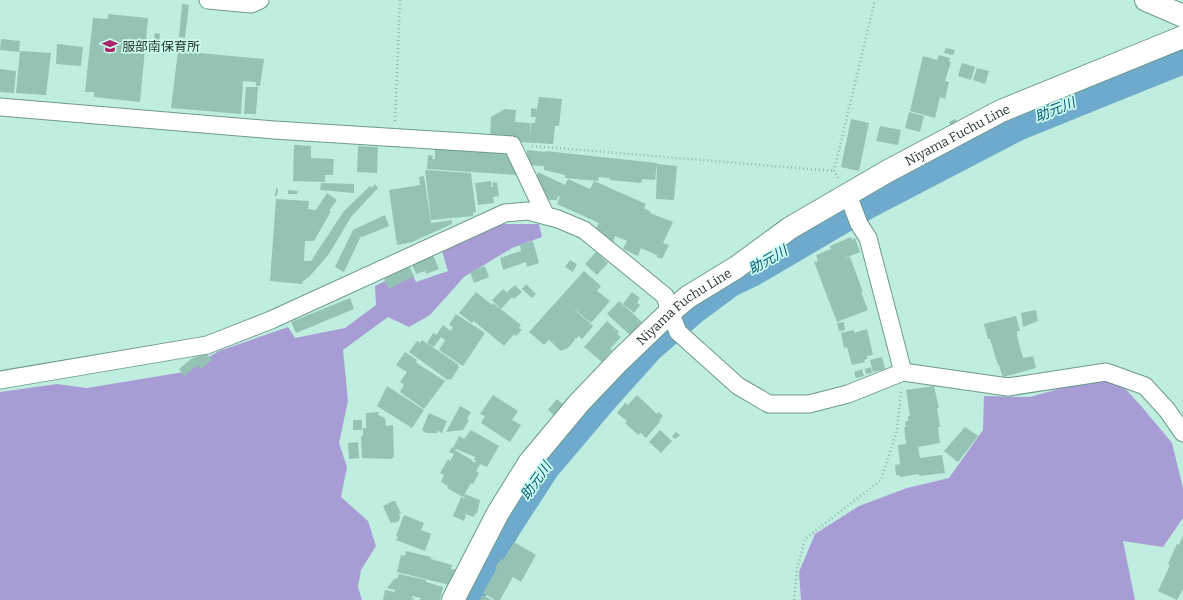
<svg xmlns="http://www.w3.org/2000/svg" width="1183" height="600" font-family="Bitter,'Noto Sans JP',serif">
  <style>
    .forest { fill: #a89cd4 }
    .lines { fill: none; stroke-linecap: round; stroke-linejoin: round }
    .river { stroke: #6daacc; stroke-width: 32 }
    .building { fill: #94c2b4; fill-rule: evenodd }
    .minor-casing { stroke: #6d9a8c; stroke-width: 19 }
    .secondary-casing { stroke: #6d9a8c; stroke-width: 24 }
    .path { stroke: #91b7ac; stroke-width: 2.5; stroke-dasharray: 1 3; stroke-linecap: butt }
    .minor { stroke: #fff; stroke-width: 17 }
    .secondary { stroke: #fff; stroke-width: 22 }
    .labels { text-anchor: middle; dominant-baseline: central; stroke-width: 3.5; stroke-linejoin: round; paint-order: stroke }
    .poi-label { font-size: 13px; fill: #263933; stroke: #ccfced; text-anchor: start }
    .street-label { font-size: 13px; fill: #263933; stroke: #ccfced }
    .water-label { font-size: 14px; font-style: italic; fill: #0a597b; stroke: #ccfced }
  </style>
  <rect width="100%" height="100%" fill="#bfeee0"/>
  <path class="forest" d="M 503,224 L 539,224 L 542,237 L 512,248 L 464,277 L 430,315 L 409,327 L 388,317 L 343,350 L 348,401 L 339,443 L 347,467 L 341,497 L 368,521 L 376,546 L 361,570 L 358,587 L 362,600 L 0,600 L 0,392 L 57,384 L 87,388 L 184,372 L 219,351 L 288,327 L 295,338 L 345,328 L 376,305 L 375,286 L 410,269 L 416,282 L 448,271 L 442,251 Z
    M 1091,380 L 1120,383 L 1142,407 L 1172,443 L 1183,488 L 1183,518 L 1163,547 L 1123,541 L 1135,600 L 801,600 L 799,572 L 815,534 L 859,506 L 907,488 L 949,478 L 983,430 L 984,396 L 1030,397 Z"/>
  <g class="lines">
    <path class="river" d="M 465,600 L 505,527 L 544,467 L 605,395 L 649,346 L 691,310 L 730,281 L 753,270 L 867,203 L 1017,125 L 1183,58"/>
  </g>
  <path class="building" d="M 182,4 L 189,5 L 185,38 L 179,37 Z
    M 108,14 L 148,18 L 140,102 L 94,97 L 94,92 L 85,92 L 93,18 L 108,19 Z
    M 155,33 L 160,34 L 159,41 L 154,40 Z
    M 1,39 L 20,41 L 19,52 L 0,50 Z
    M 57,44 L 83,47 L 81,66 L 56,64 Z
    M 946,48 L 955,50 L 953,55 L 944,53 Z
    M 20,51 L 51,53 L 46,95 L 16,93 Z
    M 178,51 L 264,59 L 260,86 L 256,86 L 256,82 L 243,81 L 241,114 L 171,108 Z
    M 939,55 L 950,58 L 949,62 L 951,62 L 945,81 L 949,82 L 945,99 L 940,97 L 935,118 L 910,111 L 923,56 L 937,60 Z
    M 962,63 L 975,67 L 971,80 L 958,76 Z
    M 977,68 L 989,71 L 985,84 L 973,80 Z
    M 0,69 L 16,71 L 14,93 L 0,92 Z
    M 246,87 L 258,87 L 256,114 L 244,114 Z
    M 539,97 L 562,99 L 559,126 L 555,126 L 553,144 L 490,140 L 491,117 L 505,109 L 516,110 L 515,122 L 530,123 L 530,137 L 531,123 L 535,123 L 536,117 L 531,117 L 531,108 L 537,109 Z
    M 909,112 L 924,116 L 920,132 L 905,128 Z
    M 851,119 L 869,123 L 859,171 L 841,167 Z
    M 955,119 L 958,123 L 951,127 L 949,122 Z
    M 880,126 L 901,130 L 898,145 L 876,141 Z
    M 439,144 L 511,149 L 517,164 L 516,175 L 427,169 L 428,155 L 433,156 L 432,159 L 435,159 L 435,149 Z
    M 294,145 L 311,146 L 311,158 L 334,159 L 333,175 L 325,175 L 325,182 L 293,181 Z
    M 358,146 L 378,147 L 377,173 L 357,172 Z
    M 527,150 L 546,152 L 546,151 L 657,163 L 655,180 L 642,179 L 641,183 L 610,180 L 610,178 L 599,177 L 598,181 L 565,178 L 565,175 L 544,170 L 544,166 L 526,165 Z
    M 657,164 L 677,166 L 674,200 L 656,199 Z
    M 425,170 L 471,173 L 476,212 L 473,213 L 473,216 L 431,220 Z
    M 538,172 L 565,185 L 568,179 L 590,189 L 594,181 L 646,204 L 644,208 L 651,212 L 650,213 L 673,222 L 663,243 L 669,245 L 662,259 L 657,257 L 657,255 L 641,248 L 638,256 L 623,249 L 627,241 L 615,236 L 613,242 L 596,228 L 599,223 L 557,204 L 560,197 L 558,196 L 557,200 L 546,200 L 546,195 L 542,195 L 542,188 L 534,183 Z
    M 424,176 L 431,223 L 452,220 L 452,224 L 412,242 L 397,245 L 389,190 L 420,185 L 419,177 Z
    M 491,181 L 491,187 L 493,187 L 492,183 L 497,182 L 499,196 L 493,197 L 494,203 L 478,205 L 475,183 Z
    M 321,183 L 354,184 L 354,193 L 320,190 Z
    M 375,184 L 378,188 L 351,217 L 329,254 L 309,277 L 303,281 L 302,284 L 270,281 L 276,199 L 309,201 L 308,209 L 316,210 L 327,193 L 337,200 L 329,211 L 331,211 L 314,241 L 305,241 L 304,261 L 311,261 L 344,211 L 370,186 L 372,188 Z
    M 276,188 L 278,189 L 277,196 L 275,196 Z
    M 288,190 L 298,191 L 297,194 L 288,194 Z
    M 385,215 L 389,226 L 362,237 L 361,236 L 344,272 L 335,267 L 353,230 Z
    M 851,237 L 852,240 L 855,238 L 860,252 L 843,259 L 850,257 L 863,292 L 861,292 L 868,310 L 837,322 L 814,262 L 818,261 L 816,255 L 831,249 L 830,246 Z
    M 533,241 L 539,263 L 527,267 L 526,262 L 503,270 L 500,258 L 521,251 L 520,245 Z
    M 596,252 L 608,263 L 597,275 L 585,264 Z
    M 433,255 L 439,269 L 426,274 L 425,271 L 416,274 L 412,264 Z
    M 570,260 L 577,264 L 573,272 L 565,267 Z
    M 409,266 L 414,276 L 389,289 L 384,279 Z
    M 485,266 L 489,277 L 474,283 L 470,272 Z
    M 584,271 L 601,286 L 597,291 L 610,301 L 591,323 L 565,301 L 593,326 L 582,339 L 579,336 L 576,339 L 574,337 L 575,340 L 568,348 L 561,351 L 549,340 L 544,345 L 529,332 Z
    M 526,284 L 536,294 L 532,298 L 522,289 Z
    M 515,285 L 522,292 L 514,299 L 507,292 Z
    M 503,289 L 512,297 L 501,309 L 492,300 Z
    M 476,292 L 492,305 L 493,303 L 521,325 L 519,328 L 522,330 L 516,336 L 514,334 L 504,346 L 474,321 L 472,323 L 459,313 Z
    M 632,292 L 640,298 L 637,303 L 640,305 L 634,313 L 623,304 Z
    M 350,298 L 354,309 L 296,333 L 291,322 Z
    M 619,301 L 642,322 L 630,335 L 607,314 Z
    M 1036,310 L 1038,321 L 1023,327 L 1021,313 Z
    M 456,314 L 485,333 L 463,366 L 439,350 L 445,340 L 441,337 L 434,347 L 427,343 L 433,333 L 436,335 L 443,325 L 451,331 L 453,327 L 449,325 Z
    M 1016,316 L 1020,331 L 1017,331 L 1017,336 L 1023,358 L 1033,356 L 1036,368 L 1003,377 L 999,365 L 998,365 L 990,339 L 988,339 L 984,324 Z
    M 607,321 L 619,332 L 617,334 L 621,337 L 610,349 L 612,350 L 602,362 L 584,347 Z
    M 844,322 L 845,330 L 839,331 L 837,323 Z
    M 867,329 L 873,355 L 867,356 L 867,359 L 864,360 L 865,362 L 852,365 L 847,347 L 844,348 L 841,333 L 854,330 L 854,333 Z
    M 422,340 L 459,365 L 457,366 L 459,367 L 451,380 L 449,379 L 448,380 L 445,378 L 409,352 L 417,341 L 420,343 Z
    M 405,352 L 417,360 L 416,362 L 418,364 L 445,381 L 424,409 L 400,392 L 404,385 L 400,382 L 407,372 L 396,365 Z
    M 206,353 L 212,360 L 201,369 L 198,365 L 184,376 L 179,369 L 191,359 Z
    M 882,357 L 885,369 L 873,372 L 870,360 Z
    M 871,367 L 872,373 L 866,374 L 865,369 Z
    M 862,369 L 864,376 L 856,378 L 854,372 Z
    M 387,386 L 424,410 L 412,428 L 377,406 Z
    M 934,386 L 939,408 L 937,408 L 940,427 L 938,427 L 940,443 L 918,447 L 920,458 L 942,455 L 945,473 L 919,476 L 919,474 L 900,477 L 899,475 L 896,475 L 895,465 L 900,464 L 898,445 L 906,444 L 904,427 L 906,427 L 905,422 L 908,421 L 908,416 L 910,416 L 906,390 Z
    M 493,395 L 518,411 L 512,420 L 521,425 L 510,442 L 481,423 L 485,416 L 480,414 Z
    M 637,395 L 657,414 L 659,412 L 663,416 L 659,421 L 660,422 L 646,438 L 641,433 L 638,435 L 625,423 L 627,421 L 617,413 L 625,403 L 628,405 Z
    M 557,399 L 566,407 L 557,418 L 548,410 Z
    M 460,406 L 471,412 L 467,419 L 469,420 L 463,430 L 446,432 Z
    M 379,412 L 378,415 L 385,418 L 386,426 L 393,425 L 394,457 L 392,458 L 392,459 L 362,458 L 361,436 L 363,436 L 363,428 L 366,428 L 366,413 Z
    M 429,413 L 447,421 L 442,433 L 438,431 L 437,433 L 426,433 L 422,430 Z
    M 353,420 L 362,420 L 362,430 L 353,430 Z
    M 965,427 L 978,436 L 958,462 L 944,451 Z
    M 471,430 L 499,446 L 487,467 L 480,464 L 476,471 L 479,473 L 473,484 L 471,483 L 463,497 L 447,488 L 448,486 L 441,482 L 444,475 L 440,473 L 448,459 L 450,461 L 454,454 L 449,452 L 452,447 L 453,448 L 459,436 L 464,439 ZM 456,449 L 475,457 L 474,460 L 476,461 L 475,463 L 472,461 L 472,460 L 455,450 Z
    M 660,430 L 672,441 L 661,453 L 649,442 Z
    M 676,432 L 680,435 L 675,439 L 672,436 Z
    M 358,442 L 359,458 L 349,459 L 348,443 Z
    M 465,494 L 480,500 L 477,514 L 475,513 L 474,517 L 459,512 L 466,515 L 464,521 L 453,516 L 461,497 L 467,499 L 464,497 Z
    M 393,501 L 395,501 L 401,513 L 399,514 L 400,517 L 399,521 L 394,523 L 394,522 L 391,523 L 389,519 L 383,506 Z
    M 404,515 L 424,523 L 421,530 L 431,534 L 425,551 L 396,540 L 398,537 L 396,536 Z
    M 1183,535 L 1183,589 L 1177,600 L 1158,591 L 1170,565 L 1168,564 L 1177,544 L 1179,545 Z
    M 514,542 L 536,555 L 521,582 L 513,577 L 500,600 L 495,600 L 483,593 L 497,568 L 495,567 L 501,559 L 503,560 Z
    M 406,551 L 431,557 L 431,559 L 452,565 L 451,569 L 459,571 L 453,586 L 397,572 L 401,555 L 405,556 Z
    M 399,574 L 426,580 L 426,582 L 443,587 L 440,600 L 420,600 L 421,598 L 412,596 L 412,598 L 414,598 L 413,600 L 383,600 L 385,590 L 395,592 L 395,590 L 387,588 L 395,578 L 397,579 Z
    M 482,595 L 492,600 L 480,600 Z"/>
  <g class="lines">
    <defs>
      <path id="minor" d="M 208,0 L 251,4 L 260,0
        M 0,107 L 274,130 L 512,145 L 546,216
        M 848,195 L 859,224 L 868,238 L 903,372
        M 0,380 L 207,345 L 271,320 L 505,213 L 528,211 L 558,219 L 584,230 L 665,296 L 670,312 L 678,332 L 738,386 L 769,404 L 809,404 L 848,394 L 903,372 L 1008,387 L 1106,372 L 1145,386 L 1167,410 L 1183,433"/>
      <g id="secondary">
        <path d="M 1146,0 L 1183,16"/>
        <path id="s1" d="M 453,600 L 498,513 L 529,463 L 579,403 L 619,361 L 670,312 L 688,297 L 737,267 L 790,228 L 888,171 L 1001,111 L 1183,37"/>
      </g>
    </defs>
    <use href="#minor" class="minor-casing"/>
    <use href="#secondary" class="secondary-casing"/>
    <path class="path" d="M 395,121 L 400,0
      M 532,146 L 834,171
      M 838,178 L 834,171 L 875,0
      M 541,486 L 551,470
      M 794,600 L 797,569 L 805,539 L 881,480 L 897,430 L 901,392"/>
    <use href="#minor" class="minor"/>
    <use href="#secondary" class="secondary"/>
  </g>
  <defs>
    <symbol id="school-bare" viewBox="-9 -9 18 18"><path d="M0-5L7-2L0 1L-7-2ZM-4 1L0 2.5L4 1V4Q0 6-4 4Z" fill="#ab246b" stroke="#ccfced" stroke-width="2.5" paint-order="stroke"/></symbol>
  </defs>
  <g fill-rule="evenodd">
    <use href="#school-bare" x="99" y="35" width="22" height="22"/>
  </g>
  <g class="labels">
    <g class="poi-label">
      <text x="122" y="46">服部南保育所</text>
    </g>
    <g class="street-label">
      <text stroke="none"><textPath href="#s1" startOffset="702">Niyama Fuchu Line</textPath></text>
      <text stroke="none"><textPath href="#s1" startOffset="378">Niyama Fuchu Line</textPath></text>
    </g>
    <g class="water-label">
      <text transform="translate(1055 110) rotate(-22)">助元川</text>
      <text transform="translate(768 260) rotate(-30)">助元川</text>
      <text transform="translate(536 481) rotate(-55)">助元川</text>
    </g>
  </g>
</svg>
